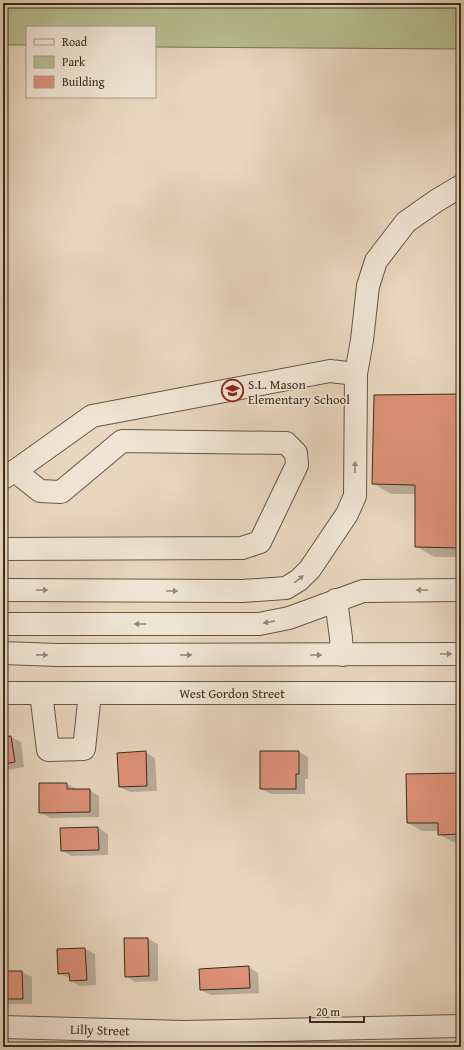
<svg xmlns="http://www.w3.org/2000/svg" width="464" height="1050" font-family="'Gentium Book Plus',serif">
  <style>
    .green { fill: #b7be91; stroke: #787558 }
    .shadow { fill: #0003 }
    .building { fill: #dd9177; stroke: #382c1e }
    .lines { fill: none; stroke-linecap: round; stroke-linejoin: round }
    .minor-casing { stroke: #645746; stroke-width: 24 }
    .minor { stroke: #f0e5d5; stroke-width: 22 }
    .oneway { fill: #94887a }
    .labels { text-anchor: middle; dominant-baseline: central; stroke-width: 3.5; stroke-linejoin: round; paint-order: stroke }
    .poi-label { font-size: 13px; fill: #382c1e; stroke: #f0e5d5; text-anchor: start }
    .street-label { font-size: 13px; fill: #382c1e; stroke: #f0e5d5 }
  </style>
  <rect width="100%" height="100%" fill="#e8d7be"/>
  <filter id="stains"><feTurbulence type="fractalNoise" baseFrequency=".005" numOctaves="4"/><feColorMatrix values="0 0 0 0 .2 0 0 0 0 .09 0 0 0 0 .02 0 0 0 .5 -.17"/></filter>
  <radialGradient id="worn" r=".72"><stop offset=".6" stop-color="#630" stop-opacity="0"/><stop offset="1" stop-color="#630" stop-opacity=".3"/></radialGradient>
  <path class="green" d="M 3,3 L 461,3 L 461,49 L 155,47 L 155,27 L 27,27 L 27,45 L 3,45 Z"/>
  <path class="shadow" d="M 461,395 L 461,557 L 434,557 L 416,546 L 416,494 L 391,494 L 373,483 Z
    M 11,737 L 21,742 L 24,767 L 3,771 L 3,738 Z
    M 145,752 L 155,758 L 157,791 L 130,792 L 120,787 Z
    M 299,752 L 308,757 L 308,779 L 305,779 L 305,794 L 271,794 L 261,789 Z
    M 461,774 L 461,842 L 453,842 L 439,834 L 439,831 L 422,831 L 408,823 Z
    M 67,784 L 76,789 L 89,790 L 99,796 L 99,817 L 50,818 L 40,812 Z
    M 98,828 L 108,834 L 108,855 L 71,856 L 62,850 Z
    M 125,939 L 148,939 L 158,944 L 158,981 L 135,982 L 126,976 Z
    M 85,949 L 95,954 L 96,985 L 80,986 L 71,980 L 71,979 L 59,973 Z
    M 249,967 L 258,973 L 259,993 L 211,995 L 201,990 Z
    M 3,972 L 22,972 L 32,977 L 32,1004 L 3,1004 Z"/>
  <path class="building" d="M 461,394 L 461,548 L 415,547 L 415,485 L 372,484 L 374,395 Z
    M 11,736 L 15,762 L 3,764 L 3,737 Z
    M 146,751 L 147,786 L 119,787 L 117,753 Z
    M 260,751 L 299,751 L 299,774 L 296,774 L 296,789 L 260,789 Z
    M 461,773 L 461,834 L 438,835 L 438,823 L 407,823 L 406,774 Z
    M 39,783 L 67,783 L 67,789 L 90,789 L 90,812 L 39,813 Z
    M 98,827 L 99,850 L 61,851 L 60,828 Z
    M 124,938 L 148,938 L 149,976 L 125,977 Z
    M 85,948 L 87,980 L 70,981 L 69,973 L 58,974 L 57,949 Z
    M 249,966 L 250,988 L 200,990 L 199,969 Z
    M 3,971 L 22,971 L 23,999 L 3,999 Z"/>
  <g class="lines">
    <defs>
      <g id="minor">
        <path d="M 356,374 L 362,340 L 368,286 L 376,261 L 406,222 L 436,201 L 461,186"/>
        <path d="M 3,478 L 15,471 L 92,416 L 330,371 L 356,374 L 355,496 L 347,514 L 310,569 L 299,580 L 286,588 L 242,591 L 3,590"/>
        <path d="M 3,549 L 242,548 L 260,542 L 297,465 L 296,453 L 286,443 L 122,441 L 61,492 L 40,491 L 15,471"/>
        <path d="M 336,600 L 341,638 L 342,655"/>
        <path d="M 3,624 L 259,624 L 289,618 L 363,591 L 461,590"/>
        <path d="M 3,653 L 57,655 L 461,654"/>
        <path id="s1" d="M 3,693 L 461,693"/>
        <path d="M 41,693 L 48,750 L 84,749 L 90,693"/>
        <path id="s2" d="M 3,1027 L 184,1032 L 461,1026"/>
      </g>
    </defs>
    <use href="#minor" class="minor-casing"/>
    <use href="#minor" class="minor"/>
  </g>
  <defs><path id="oneway-solid" d="M-6-.8H1V-3.2L6.5 0L1 3.2V.8H-6Z"/></defs>
  <g class="oneway">
    <use href="#oneway-solid" transform="translate(355 467) rotate(-90)"/>
    <use href="#oneway-solid" transform="translate(299 579) rotate(-39)"/>
    <use href="#oneway-solid" transform="translate(42 590)"/>
    <use href="#oneway-solid" transform="translate(422 590) rotate(180)"/>
    <use href="#oneway-solid" transform="translate(172 591)"/>
    <use href="#oneway-solid" transform="translate(269 622) rotate(169)"/>
    <use href="#oneway-solid" transform="translate(140 624) rotate(180)"/>
    <use href="#oneway-solid" transform="translate(446 654)"/>
    <use href="#oneway-solid" transform="translate(42 655) rotate(1)"/>
    <use href="#oneway-solid" transform="translate(186 655)"/>
    <use href="#oneway-solid" transform="translate(316 655)"/>
  </g>
  <defs>
    <symbol id="school-ring" viewBox="-11 -11 22 22"><circle r="9.5" fill="#f0e5d5" stroke="#8f2418" stroke-width="1.5"/><path d="M0-5L7-2L0 1L-7-2ZM-4 1L0 2.5L4 1V4Q0 6-4 4Z" fill="#8f2418"/></symbol>
  </defs>
  <g fill-rule="evenodd">
    <use href="#school-ring" x="220" y="378" width="25" height="25"/>
  </g>
  <g class="labels">
    <g class="poi-label">
      <text x="248" y="384">S.L. Mason<tspan x="248" dy="15">Elementary School</tspan></text>
    </g>
    <g class="street-label">
      <text stroke="none"><textPath href="#s1" startOffset="229">West Gordon Street</textPath></text>
      <text stroke="none"><textPath href="#s2" startOffset="97">Lilly Street</textPath></text>
    </g>
  </g>
  <rect width="464" height="1050" fill="none" stroke="#e8d7be" stroke-width="16"/>
  <rect x="4" y="4" width="456" height="1042" fill="none" stroke="#382c1e" stroke-width="2"/>
  <rect x="8" y="8" width="448" height="1034" fill="none" stroke="#382c1e"/>
  <rect x="26" y="26" width="130" height="72" fill="#f0e5d5" stroke="#a69b8c"/>
  <rect x="34" y="39" width="20" height="6" fill="#f0e5d5" stroke="#a69b8c"/>
  <text x="62" y="46" font-size="12" fill="#382c1e">Road</text>
  <rect x="34" y="56" width="20" height="12" fill="#b7be91" stroke="#a69b8c"/>
  <text x="62" y="66" font-size="12" fill="#382c1e">Park</text>
  <rect x="34" y="76" width="20" height="12" fill="#dd9177" stroke="#a69b8c"/>
  <text x="62" y="86" font-size="12" fill="#382c1e">Building</text>
  <path d="M310 1016v6h54v-6" fill="none" stroke="#382c1e" stroke-width="2"/>
  <text x="316" y="1016" font-size="12" fill="#382c1e" stroke="#f0e5d5" stroke-width="3" paint-order="stroke">20 m</text>
  <rect width="100%" height="100%" filter="url(#stains)"/>
  <rect width="100%" height="100%" fill="url(#worn)"/>
</svg>
